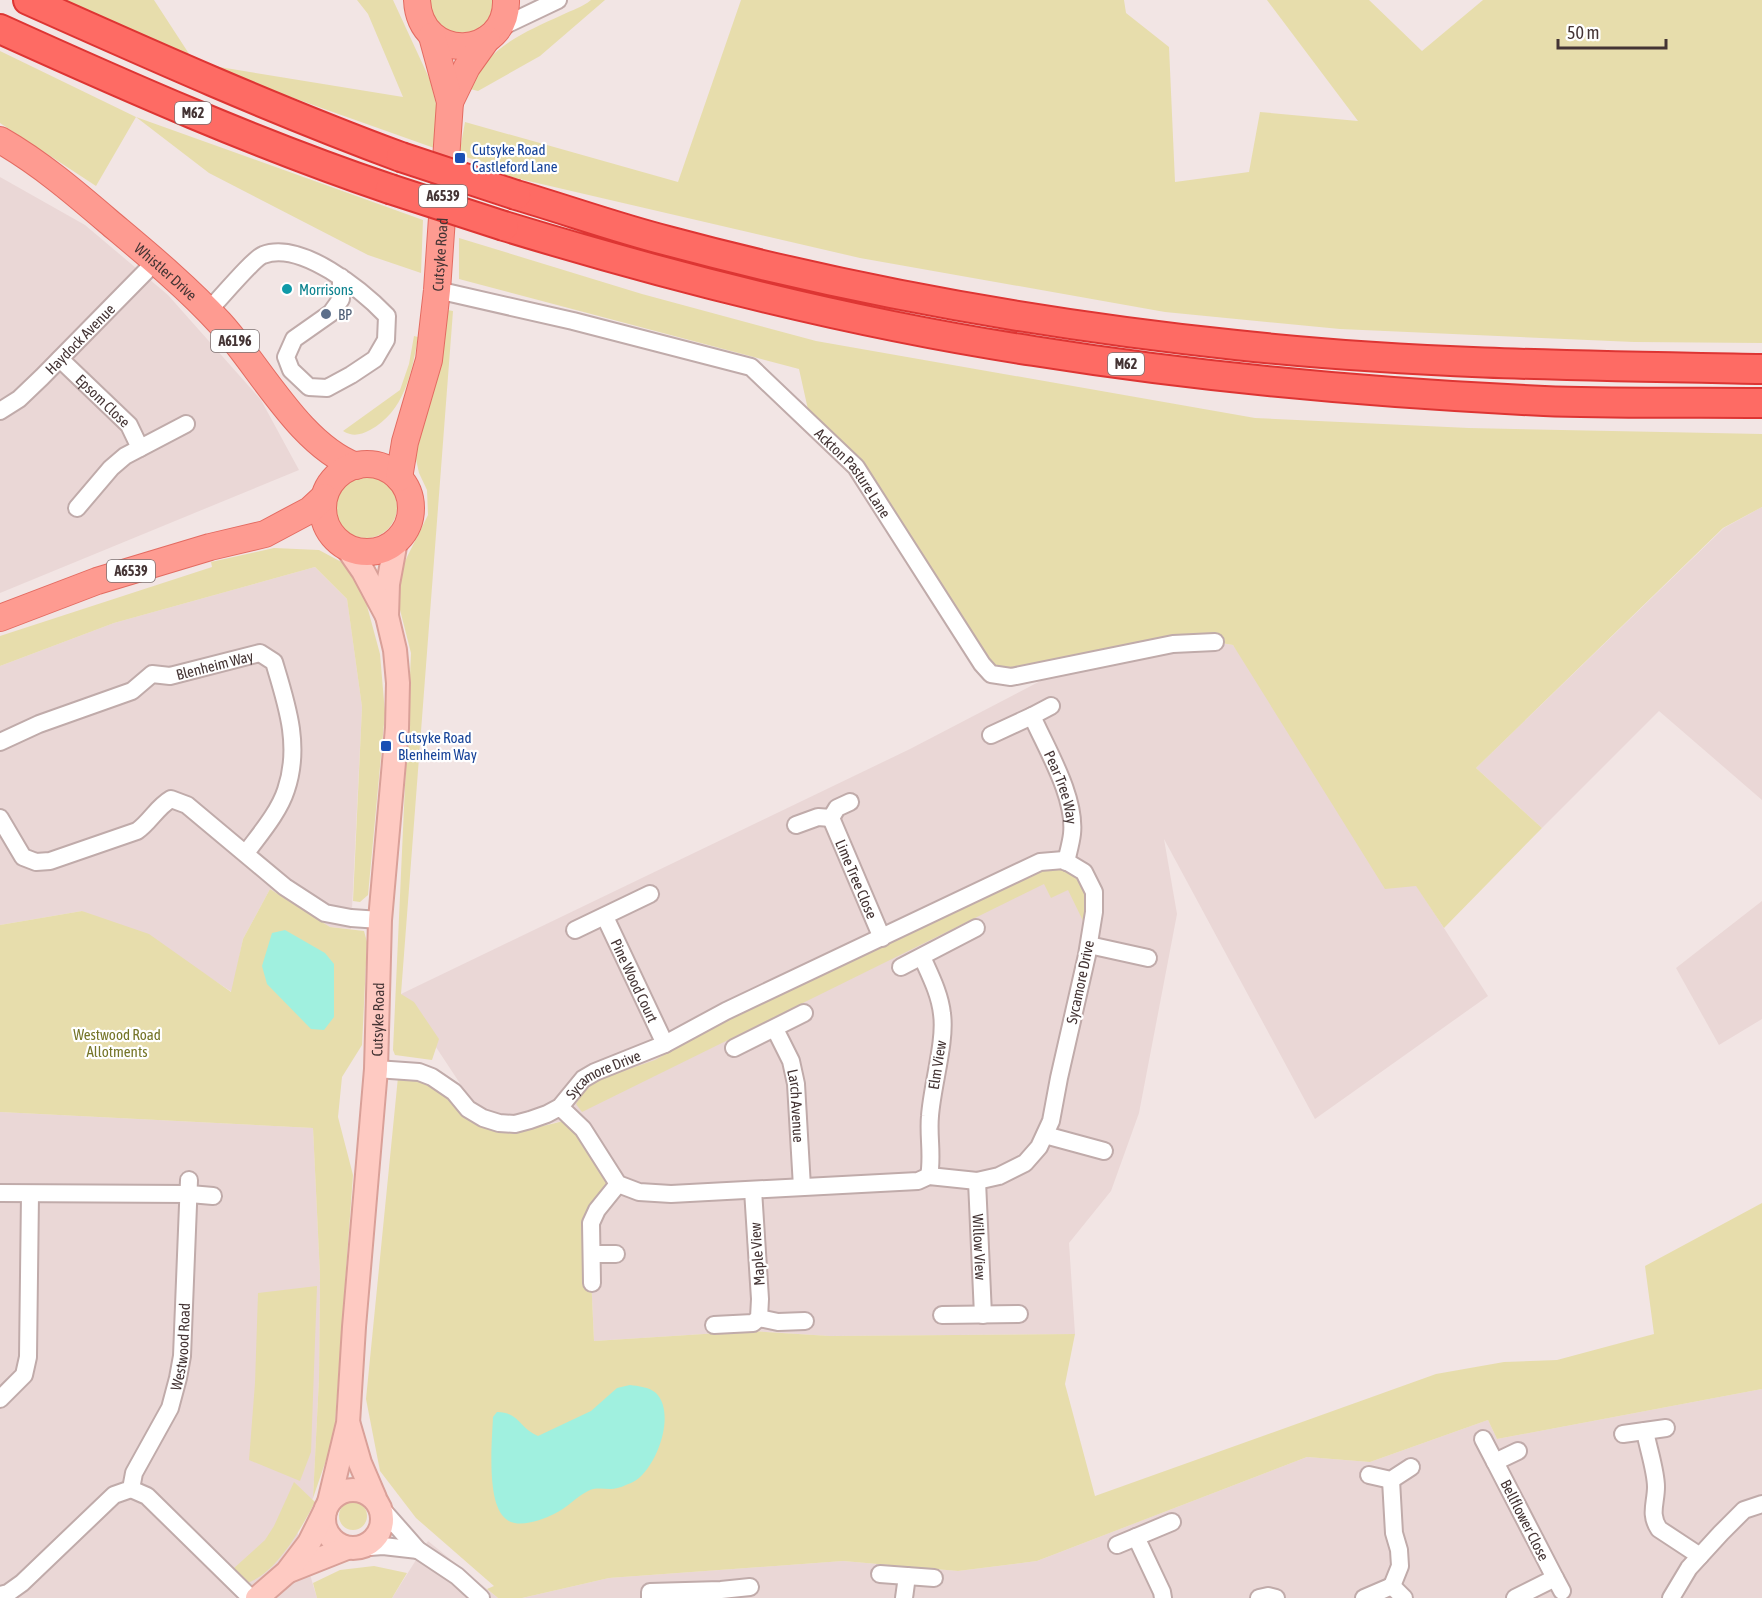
<svg xmlns="http://www.w3.org/2000/svg" width="1762" height="1598" font-family="'Asap Condensed',sans-serif">
  <style>
    .residential { fill: #ead7d6 }
    .green { fill: #e7ddac }
    .water { fill: #a0f0df }
    .lines { fill: none; stroke-linecap: round; stroke-linejoin: round }
    .minor-casing { stroke: #c0abaa; stroke-width: 20 }
    .secondary-casing { stroke: #d9a098; stroke-width: 26 }
    .primary-casing { stroke: #e36b61; stroke-width: 28 }
    .motorway-casing { stroke: #dd3533; stroke-width: 32 }
    .minor { stroke: #fff; stroke-width: 16 }
    .secondary { stroke: #fecac2; stroke-width: 22 }
    .primary { stroke: #fe9b91; stroke-width: 26 }
    .motorway { stroke: #fe6b64; stroke-width: 28 }
    .motorway-bridge-casing { stroke: #dd3533; stroke-width: 32; stroke-linecap: butt }
    .motorway-bridge { stroke: #fe6b64; stroke-width: 28 }
    .transit-dot { fill: #1a4fb4; stroke: #fff; stroke-width: 2 }
    .culture-dot { fill: #0f9aa8; stroke: #fff; stroke-width: 2 }
    .service-dot { fill: #5c6f8a; stroke: #fff; stroke-width: 2 }
    .labels { text-anchor: middle; dominant-baseline: central; stroke-width: 4.5; stroke-linejoin: round; paint-order: stroke }
    .shield { fill: #fff; stroke: #7c7171; stroke-width: 1.5 }
    .shield-label { font-size: 14px; font-weight: bold; fill: #443434 }
    .transit-label { font-size: 15px; fill: #164399; stroke: #fff; text-anchor: start }
    .street-label { font-size: 15px; fill: #443434; stroke: #fff }
    .culture-label { font-size: 15px; fill: #0d838f; stroke: #fff; text-anchor: start }
    .service-label { font-size: 15px; fill: #4e5e75; stroke: #fff; text-anchor: start }
    .park-label { font-size: 15px; fill: #757528; stroke: #fff }
  </style>
  <rect width="100%" height="100%" fill="#f2e5e4"/>
  <path class="residential" d="M 0,177 L 85,225 L 168,295 L 261,400 L 299,470 L 0,593 Z
    M 1762,507 L 1762,800 L 1659,711 L 1542,828 L 1476,768 L 1724,528 Z
    M 315,567 L 347,599 L 362,707 L 351,929 L 330,927 L 270,889 L 243,939 L 232,992 L 192,966 L 82,911 L 0,925 L 0,666 L 114,623 Z
    M 1215,642 L 1233,645 L 1416,885 L 1488,996 L 1315,1119 L 1164,839 L 1177,914 L 1139,1113 L 1111,1191 L 1069,1243 L 1075,1334 L 830,1336 L 751,1331 L 594,1341 L 588,1210 L 567,1120 L 520,1130 L 490,1129 L 401,994 L 910,749 L 1071,665 Z
    M 1762,901 L 1762,1019 L 1719,1045 L 1676,968 Z
    M 0,1112 L 313,1128 L 320,1275 L 319,1378 L 313,1498 L 297,1531 L 317,1598 L 0,1598 Z
    M 1762,1389 L 1762,1598 L 522,1598 L 609,1578 L 843,1561 L 958,1571 L 1037,1561 L 1307,1457 L 1370,1462 L 1488,1420 L 1497,1439 Z
    M 428,1541 L 498,1598 L 392,1598 Z"/>
  <path class="green" d="M 63,0 L 154,0 L 195,63 L 403,97 L 368,14 L 357,0 L 393,0 L 430,80 L 438,112 L 437,149 L 195,63 Z
    M 430,0 L 493,0 C 493,44 429,44 430,0 Z
    M 591,0 L 605,0 L 540,56 L 478,91 L 470,89 C 485,48 525,32 562,15 C 572,10 583,7 591,0 Z
    M 741,0 L 1124,0 L 1126,13 L 1169,47 L 1175,182 L 1249,172 L 1260,112 L 1358,121 L 1267,0 L 1369,0 L 1422,51 L 1483,0 L 1762,0 L 1762,343 L 1634,342 L 1340,329 L 1165,312 L 860,258 L 494,173 L 496,166 L 459,155 L 465,122 L 678,182 Z
    M 0,51 L 136,117 L 423,220 L 421,273 L 368,255 L 209,173 L 136,117 L 96,186 L 0,123 Z
    M 459,238 L 642,294 L 816,341 L 1255,418 L 1469,428 L 1762,434 L 1762,507 L 1723,528 L 1476,768 L 1542,828 L 1444,928 L 1416,886 L 1385,889 L 1233,645 L 1215,642 L 991,672 L 862,478 L 809,414 L 799,369 L 459,279 Z
    M 442,309 L 453,311 L 401,994 L 414,1002 L 439,1039 L 432,1060 L 395,1055 L 393,1050 L 411,653 L 397,598 L 398,575 L 428,515 L 427,490 L 419,473 L 414,450 Z
    M 414,336 L 418,337 C 412,373 404,412 370,430 C 360,435 353,437 343,431 L 400,390 L 409,364 Z
    M335 507a31 31 0 1 1 62 0a31 31 0 1 1-62 0Z
    M 274,548 L 319,550 L 347,565 L 363,591 L 380,654 L 385,713 L 368,895 L 360,902 L 353,901 L 362,707 L 347,599 L 315,567 L 114,623 L 0,666 L 0,636 L 212,567 L 211,562 Z
    M 1051,866 C 1092,876 1087,893 1087,929 L 1068,890 L 1051,898 L 1044,884 L 582,1112 L 576,1104 L 583,1092 L 595,1081 L 655,1060 L 739,1012 Z
    M 270,889 L 330,927 L 364,931 L 367,942 L 362,1045 L 342,1077 L 338,1117 L 353,1175 L 334,1437 L 313,1498 L 319,1378 L 320,1275 L 313,1128 L 0,1112 L 0,925 L 82,911 L 149,934 L 231,992 L 243,939 Z
    M 398,1077 C 415,1081 431,1083 445,1094 C 460,1106 470,1122 489,1129 C 509,1136 547,1125 567,1120 L 610,1184 L 588,1210 L 594,1341 L 751,1331 L 830,1336 L 1075,1334 L 1065,1384 L 1095,1496 L 1436,1374 L 1504,1362 L 1557,1360 L 1654,1334 L 1645,1266 L 1762,1203 L 1762,1389 L 1497,1439 L 1488,1420 L 1370,1462 L 1307,1457 L 1037,1561 L 958,1571 L 843,1561 L 609,1578 L 522,1598 L 498,1598 L 487,1589 L 494,1586 L 416,1518 L 380,1471 L 366,1399 Z
    M 317,1286 L 311,1452 L 300,1481 L 249,1460 L 255,1383 L 258,1293 Z
    M 294,1482 L 315,1502 C 302,1527 275,1576 246,1583 L 233,1569 L 265,1540 L 274,1526 Z
    M339 1516a14 14 0 1 1 28 0a14 14 0 1 1-28 0Z
    M 374,1566 L 407,1573 L 392,1598 L 317,1598 L 313,1583 L 340,1570 Z"/>
  <path class="water" d="M 285,930 L 325,953 L 334,964 L 334,1017 L 324,1030 L 311,1029 L 267,984 L 262,966 L 272,933 Z
    M 630,1385 C 638,1386 649,1387 656,1393 C 677,1414 656,1470 633,1482 C 626,1485 618,1489 611,1489 C 603,1489 595,1487 588,1491 C 576,1497 567,1508 554,1514 C 542,1520 518,1529 506,1519 C 486,1504 492,1441 493,1417 L 497,1412 C 519,1412 520,1429 538,1436 L 591,1411 L 617,1388 Z"/>
  <g class="lines">
    <defs>
      <g id="minor">
        <path d="M 497,29 L 558,0"/>
        <path id="s1" d="M 437,290 L 573,321 L 751,367 L 856,467 L 982,664 L 991,674 L 1011,677 L 1173,644 L 1215,642"/>
        <path d="M 208,311 C 218,301 254,258 263,255 C 301,240 363,291 387,316 L 386,340 L 375,359 L 351,375 L 327,388 L 309,387 L 291,370 L 286,357 L 294,339 L 331,313 L 341,299 L 341,277"/>
        <path id="s2" d="M 60,359 L 129,425 L 140,448"/>
        <path id="s3" d="M 0,411 L 19,399 L 42,377 L 156,261"/>
        <path d="M 77,508 L 111,468 L 125,456 L 186,424"/>
        <path id="s4" d="M 1051,706 L 1032,716 C 1047,750 1076,797 1072,834 C 1071,843 1068,853 1066,862"/>
        <path d="M 991,735 L 1032,716"/>
        <path id="s5" d="M 0,742 L 39,724 L 132,691 L 152,674 L 170,676 L 260,653 L 274,662 C 287,705 301,746 286,790 C 279,812 260,834 246,853"/>
        <path d="M 0,818 L 23,857 L 36,862 L 50,861 L 137,831 C 150,822 157,807 171,799 L 187,805 L 285,887 L 325,913 L 351,918 L 380,920"/>
        <path id="s6" d="M 831,818 L 882,938"/>
        <path d="M 831,818 L 837,808 L 850,802"/>
        <path d="M 796,825 L 818,817 L 831,818"/>
        <path id="s7" d="M 605,917 L 665,1044"/>
        <path d="M 575,930 L 650,894"/>
        <path d="M 1089,945 L 1148,958"/>
        <path d="M 922,957 C 930,975 940,994 942,1014 C 946,1041 932,1086 930,1116 C 928,1136 933,1156 929,1176"/>
        <path d="M 901,967 L 976,928"/>
        <path id="s8" d="M 775,1029 L 791,1061 L 796,1084 L 802,1187"/>
        <path d="M 734,1048 L 804,1013"/>
        <path id="s9" d="M 376,1069 L 419,1072 L 432,1077 L 454,1092 L 468,1109 L 483,1118 L 499,1123 L 515,1124 L 530,1120 L 547,1114 L 560,1107 L 583,1079 L 595,1072 L 665,1044 L 726,1011 L 1040,862 L 1064,860 L 1084,872 L 1094,892 L 1094,912 L 1087,955 L 1059,1078 L 1051,1121 L 1039,1147 L 1025,1163 L 999,1176 L 977,1181 L 929,1176 L 918,1181 L 671,1194 L 639,1192 L 618,1184 L 583,1129 L 560,1107"/>
        <path d="M 1045,1135 L 1104,1151"/>
        <path id="s10" d="M 977,1181 L 983,1315"/>
        <path d="M 0,1193 L 190,1194 L 213,1196"/>
        <path d="M 592,1254 L 616,1254"/>
        <path d="M 592,1283 L 591,1223 L 597,1210 L 618,1184"/>
        <path d="M 942,1315 L 1019,1314"/>
        <path d="M 759,1318 L 778,1322 L 805,1321"/>
        <path d="M 714,1325 L 753,1323 L 759,1318 L 760,1299 L 753,1190"/>
        <path d="M 0,1399 L 24,1375 L 28,1357 L 30,1194"/>
        <path d="M 1645,1431 C 1648,1448 1656,1471 1656,1487 C 1656,1503 1649,1514 1659,1529 L 1700,1556"/>
        <path d="M 1623,1434 L 1666,1428"/>
        <path d="M 1483,1439 L 1495,1462"/>
        <path d="M 1369,1475 L 1391,1480 L 1411,1467"/>
        <path d="M 1391,1480 L 1394,1533 L 1399,1550 L 1400,1566 L 1392,1586"/>
        <path d="M 131,1489 L 147,1496 L 251,1598"/>
        <path d="M 381,1508 L 418,1550 L 457,1576 L 481,1598"/>
        <path d="M 1136,1537 L 1162,1592 L 1163,1598"/>
        <path d="M 1117,1545 L 1172,1522"/>
        <path d="M 357,1548 L 383,1546 L 418,1550"/>
        <path d="M 880,1574 L 934,1578"/>
        <path d="M 1555,1578 L 1562,1591"/>
        <path d="M 1392,1586 L 1404,1598"/>
        <path id="s11" d="M 0,1595 L 8,1593 L 22,1583 L 114,1495 L 131,1489 L 134,1473 L 170,1408 L 178,1378 L 182,1356 L 189,1180"/>
        <path d="M 650,1598 L 650,1592 L 721,1590 L 750,1587"/>
        <path d="M 904,1598 L 907,1576"/>
        <path d="M 1259,1598 L 1268,1596 L 1276,1598"/>
        <path d="M 1364,1598 L 1392,1586"/>
        <path d="M 1515,1598 L 1555,1578 L 1495,1462 L 1518,1451"/>
        <path d="M 1671,1598 L 1689,1568 L 1721,1533 L 1744,1510 L 1762,1504"/>
      </g>
      <g id="secondary">
        <path d="M 387,616 L 388,584 L 396,541"/>
        <path d="M 349,1425 L 360,1463 L 375,1498"/>
        <circle cx="353" cy="1519" r="29"/>
        <path id="s12" d="M 329,1502 L 348,1423 L 354,1327 L 376,1069 L 380,920 L 397,728 L 398,683 L 395,650 L 387,616 L 363,571 L 347,548"/>
        <path d="M 289,1571 L 347,1548"/>
        <path d="M 257,1598 L 287,1572 L 309,1543 L 325,1511"/>
      </g>
      <g id="primary">
        <path d="M 417,0 C 420,64 508,59 506,0"/>
        <path d="M 450,102 L 467,67 L 487,39"/>
        <path id="s13" d="M 0,140 C 40,163 74,192 109,222 C 147,254 186,286 220,323 C 261,368 299,444 356,466"/>
        <circle cx="367" cy="508" r="44"/>
        <path id="s14" d="M 399,478 L 405,442 L 429,360 L 437,290 L 450,102 L 432,36"/>
        <path d="M 0,618 L 97,581 L 210,547 L 265,534 L 310,510 L 324,497"/>
      </g>
      <path id="motorway" d="M 28,0 C 151,55 274,110 401,157
        M 0,29 C 128,87 257,144 390,189
        M 516,195 C 567,210 617,228 668,241 C 854,291 1045,325 1236,345 C 1411,364 1586,366 1762,369
        M 504,226 C 678,279 854,324 1034,351 C 1203,378 1373,393 1544,401 C 1617,404 1689,402 1762,403"/>
    </defs>
    <use href="#minor" class="minor-casing"/>
    <use href="#secondary" class="secondary-casing"/>
    <use href="#primary" class="primary-casing"/>
    <use href="#motorway" class="motorway-casing"/>
    <use href="#minor" class="minor"/>
    <use href="#secondary" class="secondary"/>
    <use href="#primary" class="primary"/>
    <use href="#motorway" class="motorway"/>
    <defs>
      <path id="motorway-bridge" d="M 401,157 L 516,195
        M 390,189 L 504,226"/>
    </defs>
    <use href="#motorway-bridge" class="motorway-bridge-casing"/>
    <use href="#motorway-bridge" class="motorway-bridge"/>
  </g>
  <g class="transit-dot">
    <rect x="454" y="152" width="12" height="12" rx="3"/>
    <rect x="380" y="740" width="12" height="12" rx="3"/>
  </g>
  <circle class="culture-dot" cx="287" cy="289" r="6"/>
  <circle class="service-dot" cx="326" cy="314" r="6"/>
  <g class="labels">
    <g class="shield">
      <rect x="175" y="102" width="36" height="22" rx="4.5"/>
      <rect x="419" y="185" width="48" height="22" rx="4.5"/>
      <rect x="211" y="330" width="48" height="22" rx="4.5"/>
      <rect x="1108" y="353" width="36" height="22" rx="4.5"/>
      <rect x="107" y="560" width="48" height="22" rx="4.5"/>
    </g>
    <g class="shield-label">
      <text x="193" y="113">M62</text>
      <text x="443" y="196">A6539</text>
      <text x="235" y="341">A6196</text>
      <text x="1126" y="364">M62</text>
      <text x="131" y="571">A6539</text>
    </g>
    <g class="transit-label">
      <text x="472" y="149">Cutsyke Road<tspan x="472" dy="17">Castleford Lane</tspan></text>
      <text x="398" y="737">Cutsyke Road<tspan x="398" dy="17">Blenheim Way</tspan></text>
    </g>
    <g class="street-label">
      <text stroke="none"><textPath href="#s14" startOffset="228">Cutsyke Road</textPath></text>
      <text stroke="none"><textPath href="#s13" startOffset="212">Whistler Drive</textPath></text>
      <text stroke="none"><textPath href="#s3" startOffset="108">Haydock Avenue</textPath></text>
      <text stroke="none"><textPath href="#s2" startOffset="60">Epsom Close</textPath></text>
      <text stroke="none"><textPath href="#s1" startOffset="471">Ackton Pasture Lane</textPath></text>
      <text stroke="none"><textPath href="#s5" startOffset="232">Blenheim Way</textPath></text>
      <text stroke="none"><textPath href="#s4" startOffset="99">Pear Tree Way</textPath></text>
      <text stroke="none"><textPath href="#s6" startOffset="66">Lime Tree Close</textPath></text>
      <text stroke="none"><textPath href="#s7" startOffset="70">Pine Wood Court</textPath></text>
      <text transform="translate(1080 982) rotate(-78)">Sycamore Drive</text>
      <text stroke="none"><textPath href="#s12" startOffset="486">Cutsyke Road</textPath></text>
      <text transform="translate(937 1065) rotate(-81)">Elm View</text>
      <text stroke="none"><textPath href="#s9" startOffset="260">Sycamore Drive</textPath></text>
      <text stroke="none"><textPath href="#s8" startOffset="81">Larch Avenue</textPath></text>
      <text stroke="none"><textPath href="#s10" startOffset="66">Willow View</textPath></text>
      <text transform="translate(757 1254) rotate(-94)">Maple View</text>
      <text stroke="none"><textPath href="#s11" startOffset="324">Westwood Road</textPath></text>
      <text transform="translate(1525 1520) rotate(63)">Bellflower Close</text>
    </g>
    <g class="culture-label">
      <text x="299" y="289">Morrisons</text>
    </g>
    <g class="service-label">
      <text x="338" y="314">BP</text>
    </g>
    <g class="park-label">
      <text x="117" y="1034">Westwood Road<tspan x="117" dy="17">Allotments</tspan></text>
    </g>
  </g>
  <path d="M1558 39v9h108v-9" fill="none" stroke="#443434" stroke-width="3"/>
  <text x="1567" y="39" font-size="18" fill="#443434" stroke="#ffffff" stroke-width="4.5" paint-order="stroke">50 m</text>
</svg>
